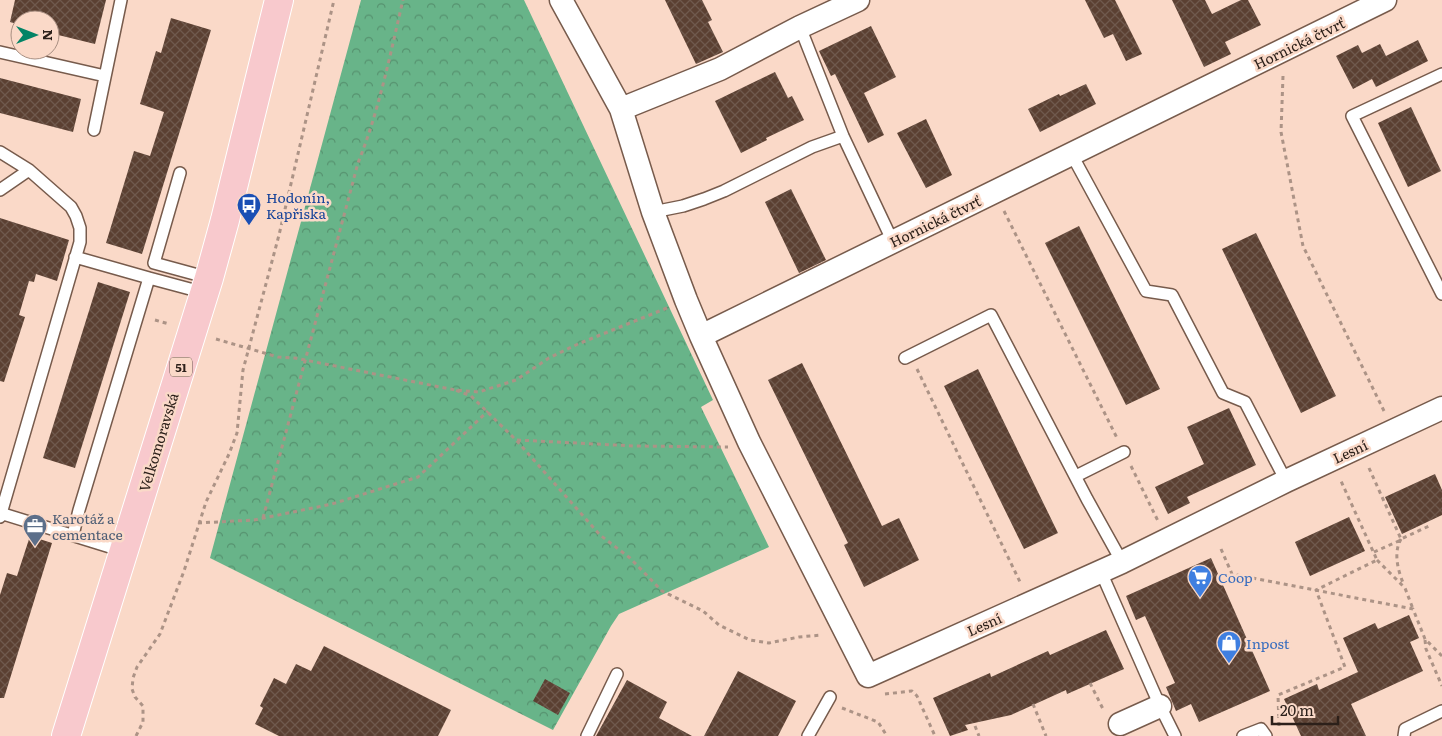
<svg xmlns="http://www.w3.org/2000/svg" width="1442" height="736" font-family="Literata,serif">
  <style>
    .forest { fill: url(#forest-crowns) }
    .building { fill: url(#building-cross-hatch) }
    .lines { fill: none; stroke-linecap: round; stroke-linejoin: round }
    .lane-casing { stroke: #775b4c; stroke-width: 14 }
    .street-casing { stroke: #775b4c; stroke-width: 25 }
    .primary-casing { stroke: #fff; stroke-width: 30 }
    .path { stroke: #ac9386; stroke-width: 3; stroke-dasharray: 4 4; stroke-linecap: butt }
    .lane { stroke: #fff; stroke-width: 11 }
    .street { stroke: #fff; stroke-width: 22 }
    .primary { stroke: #f8c9cd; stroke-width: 28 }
    .labels { text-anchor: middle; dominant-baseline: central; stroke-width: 5; stroke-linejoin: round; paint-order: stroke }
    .shield { fill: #fad9c8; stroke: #6a584e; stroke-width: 1 }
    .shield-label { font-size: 12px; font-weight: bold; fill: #2c201a }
    .street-label { font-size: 14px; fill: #2c201a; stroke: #fad9c8 }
    .transit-label { font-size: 14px; fill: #164399; stroke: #fad9c8; text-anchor: start }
    .service-label { font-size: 14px; fill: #4e5e75; stroke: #fad9c8; text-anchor: start }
    .shop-label { font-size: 14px; fill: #366cbe; stroke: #fad9c8; text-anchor: start }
  </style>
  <defs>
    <pattern id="forest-crowns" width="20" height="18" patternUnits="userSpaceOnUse" patternTransform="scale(1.25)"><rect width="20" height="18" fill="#68b489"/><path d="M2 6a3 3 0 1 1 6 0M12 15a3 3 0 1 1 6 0" fill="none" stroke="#56926f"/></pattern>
    <pattern id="building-cross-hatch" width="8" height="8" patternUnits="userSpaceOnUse" patternTransform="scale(1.25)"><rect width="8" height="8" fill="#5b4032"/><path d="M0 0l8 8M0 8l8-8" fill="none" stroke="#6f594d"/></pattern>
  </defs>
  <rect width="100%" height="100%" fill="#fad9c8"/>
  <path class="forest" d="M 361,0 L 524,0 L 713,400 L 701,407 L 769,547 L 619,614 L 611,626 L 553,730 L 210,558 Z"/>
  <path class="building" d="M 15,0 L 106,0 L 95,44 L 50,33 L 50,20 L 20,20 L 20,25 L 10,22 Z
    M 665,0 L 702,0 L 712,20 L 708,22 L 723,52 L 696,64 Z
    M 1085,0 L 1115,0 L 1142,54 L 1126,61 L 1113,34 L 1104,38 Z
    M 1172,0 L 1205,0 L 1212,14 L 1241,0 L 1248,0 L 1261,25 L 1225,42 L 1231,54 L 1204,67 Z
    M 171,18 L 211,30 L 142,254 L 106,243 L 134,151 L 150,156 L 164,112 L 140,104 L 156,51 L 161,53 Z
    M 871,26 L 896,77 L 864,93 L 884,135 L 868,143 L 835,74 L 831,76 L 819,51 Z
    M 1418,40 L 1428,61 L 1376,87 L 1372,79 L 1353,89 L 1336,56 L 1358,45 L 1362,53 L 1380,44 L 1386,56 Z
    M 775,72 L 788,98 L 792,96 L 804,120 L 766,138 L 767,140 L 741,153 L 715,101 Z
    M 0,78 L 81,99 L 73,132 L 0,113 Z
    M 1086,84 L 1096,104 L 1040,132 L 1028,109 L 1059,94 L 1060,96 Z
    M 1411,107 L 1441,171 L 1408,187 L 1378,123 Z
    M 926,119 L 952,175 L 926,188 L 897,133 Z
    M 791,189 L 826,260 L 799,273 L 765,202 Z
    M 0,218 L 69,240 L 57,281 L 36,274 L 34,282 L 29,281 L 19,315 L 25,317 L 4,382 L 0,381 Z
    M 1079,226 L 1160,389 L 1126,405 L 1045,243 Z
    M 1256,233 L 1336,396 L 1301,413 L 1222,249 Z
    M 98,282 L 130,292 L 75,468 L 43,458 Z
    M 802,363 L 882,526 L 899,518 L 919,560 L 864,587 L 844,545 L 848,543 L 768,380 Z
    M 978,369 L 1058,533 L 1024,549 L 944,386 Z
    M 1229,408 L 1256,465 L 1187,497 L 1190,503 L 1168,514 L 1155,487 L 1204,464 L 1187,427 Z
    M 1435,474 L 1442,490 L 1442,515 L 1402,534 L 1385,497 Z
    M 1349,517 L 1365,551 L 1310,576 L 1295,542 Z
    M 30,536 L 52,543 L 4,698 L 0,698 L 0,595 L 7,573 L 17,576 Z
    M 1211,558 L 1270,691 L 1199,722 L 1191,704 L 1176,711 L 1166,687 L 1175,683 L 1145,616 L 1136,620 L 1126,596 Z
    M 1409,615 L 1419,638 L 1410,642 L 1423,671 L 1351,704 L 1366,736 L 1301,736 L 1284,699 L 1317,684 L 1319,690 L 1358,672 L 1343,638 L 1375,623 L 1378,629 Z
    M 1106,630 L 1124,669 L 1067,694 L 1066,690 L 1011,715 L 965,725 L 968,730 L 950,736 L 933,698 L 990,673 L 991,677 L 1048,651 L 1050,655 Z
    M 324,646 L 451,710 L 438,736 L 279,736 L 255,724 L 263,708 L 260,706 L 274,678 L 286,684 L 296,664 L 311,671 Z
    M 738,671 L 796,701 L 778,736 L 704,736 Z
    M 545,679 L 570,693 L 558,715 L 533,701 Z
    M 627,680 L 667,702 L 659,718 L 692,736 L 596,736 Z"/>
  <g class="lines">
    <defs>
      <path id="lane" d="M 800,27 L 843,136 L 893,242
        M 0,52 L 105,76
        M 1442,74 L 1352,116 L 1442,294
        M 94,130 L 121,0
        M 0,152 L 29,170 L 71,207 L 76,216 L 80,228 L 80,242 L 0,517
        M 1072,155 L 1146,291 L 1172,295 L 1223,393 L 1245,402 L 1286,481
        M 180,173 L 154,263 L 209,278
        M 0,190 L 29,170
        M 653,212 L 683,206 L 704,199 L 724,191 L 812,147 L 843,136
        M 75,257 L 149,278
        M 905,358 L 991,315 L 1087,499 L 1122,562
        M 1076,476 L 1124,452
        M 0,513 L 123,551
        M 73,535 L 79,510 L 149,278 L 205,293
        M 1101,572 L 1160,706 L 1175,736
        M 587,736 L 617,674
        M 808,736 L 830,697
        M 1243,736 L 1261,729 L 1266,736
        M 1404,736 L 1405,729 L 1442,711"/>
      <path id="street" d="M 561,0 L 621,109 L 653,212 L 686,300 L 701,336 L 1385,0
        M 621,109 L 720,69 L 800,27 L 858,0
        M 701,336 L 749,442 L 868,676 L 1122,562 L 1286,481 L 1442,408
        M 1120,724 L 1160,706"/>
      <path id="primary" d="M 66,736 L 209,278 L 225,220 L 279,0"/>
    </defs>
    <use href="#lane" class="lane-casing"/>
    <use href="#street" class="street-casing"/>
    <use href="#primary" class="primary-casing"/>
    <path class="path" d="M 1283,76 L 1281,132 L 1303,246 L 1384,411
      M 1004,211 L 1117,438
      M 667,308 L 578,344 L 549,358 L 516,380 L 479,392 L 455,390 L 471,396 L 516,440 L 600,535 L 630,558 L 662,591 L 703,611 L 719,625 L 750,640 L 769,643 L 799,637 L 822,635
      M 155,320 L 169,324
      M 216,339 L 278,357 L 295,358 L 455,390
      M 917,369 L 1021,584
      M 517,440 L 634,446 L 728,447
      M 1131,466 L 1158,521
      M 1369,468 L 1401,539 L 1429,526
      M 263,518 L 358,163 C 379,111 390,55 403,0
      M 198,523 L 254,520 L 332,504 L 418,477 L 488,411
      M 1401,539 C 1393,553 1398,571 1404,585
      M 1221,549 L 1232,574 L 1413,609 L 1425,639 L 1442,656
      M 1374,552 L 1401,540
      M 1377,560 L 1405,588 L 1413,609
      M 1425,640 L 1426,649 L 1442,686
      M 1090,683 L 1104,711
      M 885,694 L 912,691 L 917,696 L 935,736
      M 1033,704 L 1046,736
      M 842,708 L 878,722 L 887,736
      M 975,726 L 979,736
      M 1279,726 L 1278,695 L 1345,667 L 1316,590 L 1377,560 L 1341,481
      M 136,736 L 143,722 L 143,706 L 135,697 L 132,689 L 133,678 L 137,667 L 160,634 L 184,571 L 206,502 L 229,454 L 237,433 L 243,370 L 279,235 L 334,0"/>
    <use href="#lane" class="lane"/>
    <use href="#street" class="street"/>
    <use href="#primary" class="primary"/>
  </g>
  <defs>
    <symbol id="bus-pin" viewBox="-11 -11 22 30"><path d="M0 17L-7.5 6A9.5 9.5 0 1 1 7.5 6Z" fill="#1a4fb4" stroke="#fad9c8"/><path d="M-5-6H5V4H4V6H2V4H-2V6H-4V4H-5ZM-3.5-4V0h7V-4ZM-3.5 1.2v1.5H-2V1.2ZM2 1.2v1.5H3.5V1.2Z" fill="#fff"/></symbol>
    <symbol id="office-pin" viewBox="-11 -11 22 30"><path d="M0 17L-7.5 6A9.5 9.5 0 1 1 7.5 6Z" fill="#5c6f8a" stroke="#fad9c8"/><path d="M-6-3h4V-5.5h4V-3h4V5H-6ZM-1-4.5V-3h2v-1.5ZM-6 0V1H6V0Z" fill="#fff"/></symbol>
    <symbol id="supermarket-pin" viewBox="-11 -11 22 30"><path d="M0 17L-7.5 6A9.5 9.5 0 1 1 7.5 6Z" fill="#3f7fe0" stroke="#fad9c8"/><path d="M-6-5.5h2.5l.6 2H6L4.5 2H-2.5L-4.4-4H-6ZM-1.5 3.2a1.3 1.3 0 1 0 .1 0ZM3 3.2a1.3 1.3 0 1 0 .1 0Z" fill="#fff"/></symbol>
    <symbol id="shop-pin" viewBox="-11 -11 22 30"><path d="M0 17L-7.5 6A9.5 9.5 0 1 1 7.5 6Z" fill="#3f7fe0" stroke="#fad9c8"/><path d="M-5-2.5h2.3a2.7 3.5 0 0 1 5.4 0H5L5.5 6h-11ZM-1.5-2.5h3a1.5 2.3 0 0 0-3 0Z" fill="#fff"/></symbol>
  </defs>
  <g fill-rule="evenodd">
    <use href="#bus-pin" x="235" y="191" width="28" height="38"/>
    <use href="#office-pin" x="21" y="512" width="28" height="38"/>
    <use href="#supermarket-pin" x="1186" y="563" width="28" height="38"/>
    <use href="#shop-pin" x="1215" y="629" width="28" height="38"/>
  </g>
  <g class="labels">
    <rect class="shield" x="170" y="357.5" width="22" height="19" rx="4"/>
    <g class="shield-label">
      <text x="181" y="367">51</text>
    </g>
    <g class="street-label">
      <text transform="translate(1299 43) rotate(-26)">Hornická čtvrť</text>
      <text transform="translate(935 221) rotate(-26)">Hornická čtvrť</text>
      <text transform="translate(158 442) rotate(-73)">Velkomoravská</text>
      <text transform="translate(1350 451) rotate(-25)">Lesní</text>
      <text transform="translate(984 624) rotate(-24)">Lesní</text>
    </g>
    <g class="transit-label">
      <text x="266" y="197">Hodonín,<tspan x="266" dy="16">Kapřiska</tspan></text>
    </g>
    <g class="service-label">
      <text x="52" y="518">Karotáž a<tspan x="52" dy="16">cementace</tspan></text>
    </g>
    <g class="shop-label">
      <text x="1218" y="577">Coop</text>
      <text x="1246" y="643">Inpost</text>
    </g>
  </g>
  <g transform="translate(35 35) rotate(90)"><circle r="24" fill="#fad9c8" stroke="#a88f82"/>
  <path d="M0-4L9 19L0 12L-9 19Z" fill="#038466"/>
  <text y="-8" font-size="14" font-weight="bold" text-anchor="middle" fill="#2c201a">N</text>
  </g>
  <path d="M1272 716v8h66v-8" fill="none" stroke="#2c201a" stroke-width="2.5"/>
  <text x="1280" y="716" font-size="15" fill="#2c201a" stroke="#fad9c8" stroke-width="4" paint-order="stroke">20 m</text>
</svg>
